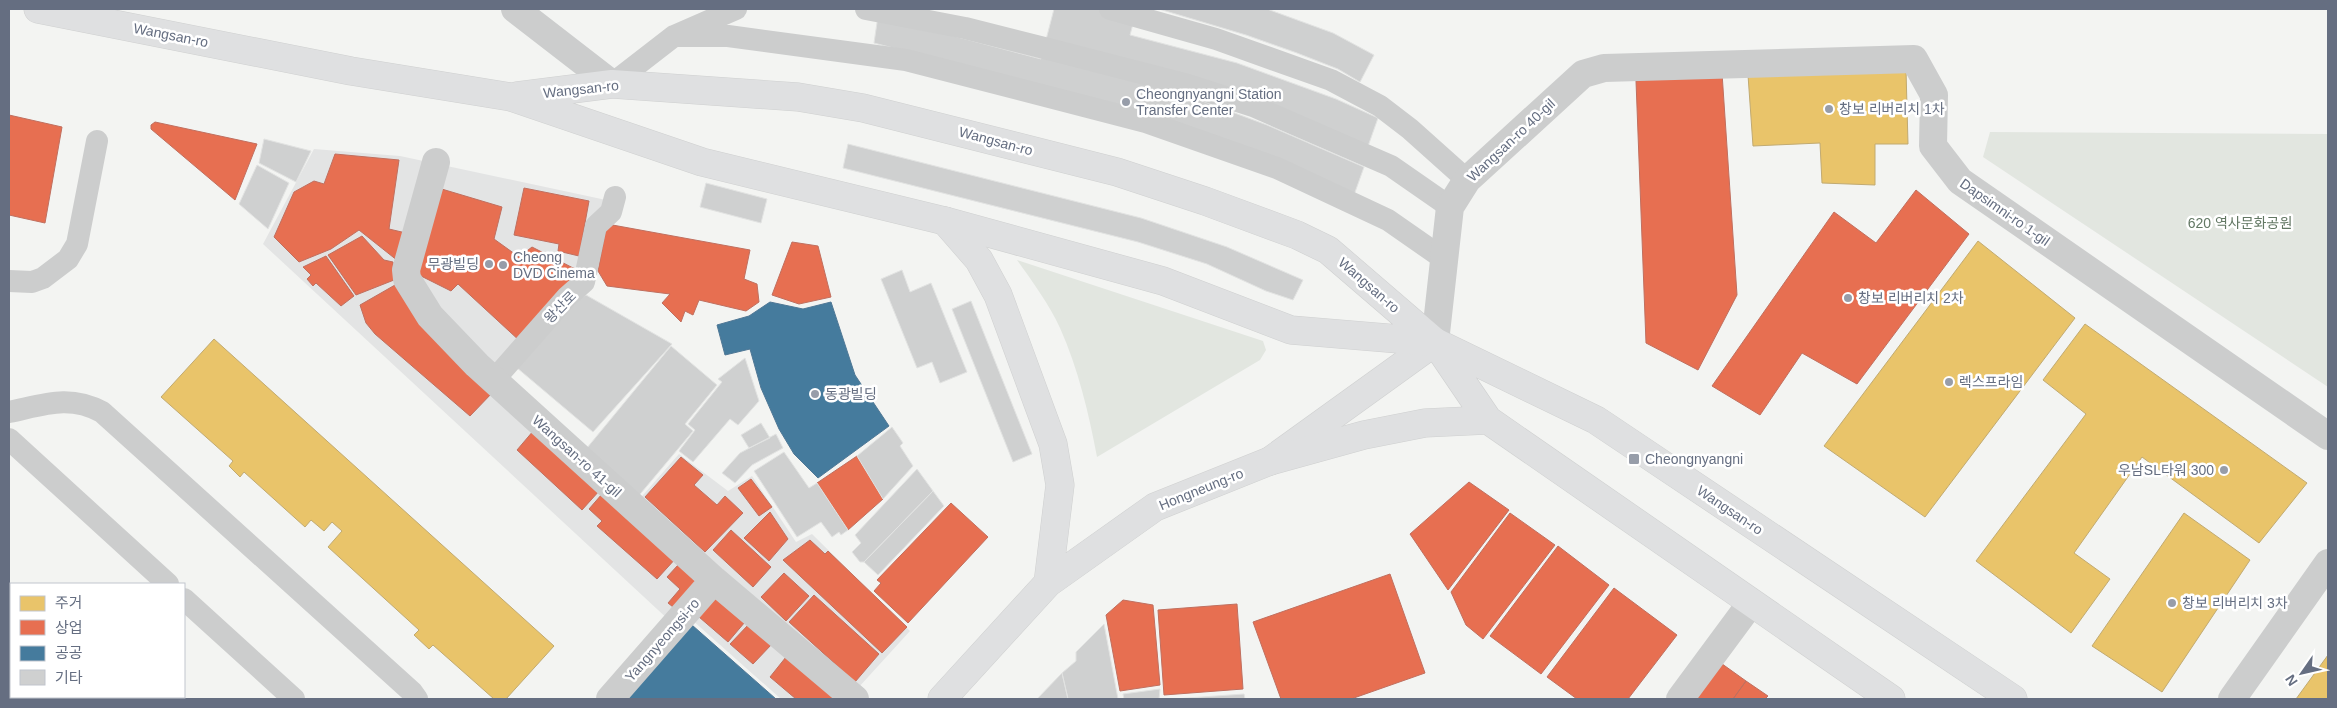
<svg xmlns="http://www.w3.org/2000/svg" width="2337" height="708" font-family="Helvetica,'Noto Sans KR',sans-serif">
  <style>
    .built { fill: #e3e4e4 }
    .green { fill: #e2e6e0 }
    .homes { fill: #e9c46a; stroke: #c1aa71 }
    .shops { fill: #e76f51; stroke: #c06f5f }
    .public { fill: #457b9d; stroke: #4f7795 }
    .building { fill: #cfd0d0; stroke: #e2e3e2 }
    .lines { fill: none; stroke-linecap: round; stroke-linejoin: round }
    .secondary-casing { stroke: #cfd0d0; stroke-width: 29 }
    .primary-casing { stroke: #cfd0d0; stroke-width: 29 }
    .service { stroke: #cccdcd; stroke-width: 22 }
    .minor { stroke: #cccdcd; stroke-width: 28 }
    .secondary { stroke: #dfe0e1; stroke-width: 28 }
    .primary { stroke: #dfe0e1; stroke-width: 28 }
    .poi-dot { fill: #979da9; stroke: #fff; stroke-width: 2 }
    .labels { text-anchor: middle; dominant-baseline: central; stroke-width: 5; stroke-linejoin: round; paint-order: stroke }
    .street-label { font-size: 14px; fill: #656e81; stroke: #fff }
    .poi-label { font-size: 14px; fill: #656e81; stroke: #fff; text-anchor: start }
    .park-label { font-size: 14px; fill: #637864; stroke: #fff }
  </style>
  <rect width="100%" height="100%" fill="#f3f4f2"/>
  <path class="built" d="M 314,149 L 400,156 L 620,203 L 593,277 L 499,380 L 636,503 L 679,454 L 728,491 L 752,476 L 796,542 L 812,534 L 910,631 L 848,699 L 781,699 L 682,611 L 671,622 L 263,244 Z"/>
  <path class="green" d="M 1990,132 L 2328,134 L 2328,387 L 1983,157 Z
    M 1017,260 L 1263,341 L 1266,350 L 1260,360 L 1097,457 C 1089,414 1078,368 1060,328 C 1049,304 1032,281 1017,260 Z"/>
  <path class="homes" d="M 1906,70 L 1908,144 L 1875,144 L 1875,185 L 1822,183 L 1820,143 L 1753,146 L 1748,75 Z
    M 1978,241 L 2075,318 L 1925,517 L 1824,446 Z
    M 2085,324 L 2307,483 L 2259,543 L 2142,457 L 2074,553 L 2110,579 L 2071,633 L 1976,561 L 2086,414 L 2043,380 Z
    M 214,339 L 554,646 L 506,699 L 494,699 L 433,645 L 429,649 L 414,635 L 419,630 L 328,547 L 342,531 L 332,522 L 324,531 L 311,520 L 305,527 L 244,472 L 240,477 L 229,466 L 233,461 L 161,397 Z
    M 2184,513 L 2250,560 L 2162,692 L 2092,646 Z
    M 9,634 L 11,636 L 11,697 L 79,697 L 81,699 L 9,699 Z
    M 2328,655 L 2328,699 L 2296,699 Z"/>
  <path class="shops" d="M 1722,73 L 1737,295 L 1698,370 L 1646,343 L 1636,81 Z
    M 9,115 L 62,127 L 45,223 L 9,215 Z
    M 155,122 L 257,144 L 235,200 L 151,129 L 151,125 Z
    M 335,154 L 399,160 L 389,229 L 406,233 L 398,261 L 359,230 L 331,249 L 299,262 L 274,237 L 294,192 L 314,181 L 324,184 Z
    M 435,187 L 502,207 L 494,239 L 519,257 L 532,247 L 579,271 L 522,343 L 458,284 L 451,291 L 411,271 Z
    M 524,188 L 589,201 L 579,256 L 558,251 L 559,244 L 514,235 Z
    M 1916,190 L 1969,234 L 1857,384 L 1802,353 L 1760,415 L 1712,386 L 1834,212 L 1876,243 Z
    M 607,224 L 750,250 L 744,279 L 757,284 L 759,302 L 746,311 L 699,300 L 693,315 L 685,311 L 681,322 L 662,303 L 670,294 L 607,286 L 598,271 Z
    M 362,236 L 384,260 L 393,262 L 394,280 L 356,295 L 328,255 Z
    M 792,242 L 818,246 L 831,297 L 799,304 L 772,295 Z
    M 326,256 L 354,296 L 341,306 L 316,283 L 313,286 L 307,279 L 311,275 L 303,267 Z
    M 395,285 L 418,321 L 493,392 L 470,416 L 375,334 L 366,323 L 360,305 Z
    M 534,430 L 600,490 L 582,510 L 517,450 Z
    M 857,456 L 883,499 L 848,530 L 817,483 Z
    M 681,457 L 703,475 L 694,485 L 717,505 L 725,496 L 743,513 L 705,552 L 645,497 Z
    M 751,479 L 772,507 L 759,516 L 738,488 Z
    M 1469,482 L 1509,510 L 1448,590 L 1410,534 Z
    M 602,494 L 677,557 L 657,579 L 597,526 L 602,521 L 589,509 Z
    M 951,503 L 988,537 L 908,623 L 874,591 L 881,583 L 877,580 Z
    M 770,512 L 788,539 L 769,561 L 744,538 Z
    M 1510,513 L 1555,545 L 1483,639 L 1466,625 L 1451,592 Z
    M 731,530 L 771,567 L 753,587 L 713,550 Z
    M 810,540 L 825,554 L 828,551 L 907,627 L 882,653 L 783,560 Z
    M 1558,546 L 1609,585 L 1541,674 L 1490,636 Z
    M 678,565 L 701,585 L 678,611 L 668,603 L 680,589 L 667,577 Z
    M 784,573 L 809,596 L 786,621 L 761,597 Z
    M 1390,574 L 1425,673 L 1351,699 L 1281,699 L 1253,622 Z
    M 1614,588 L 1677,635 L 1628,699 L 1577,699 L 1547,677 Z
    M 814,595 L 879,654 L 855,682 L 789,622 Z
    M 716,596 L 745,622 L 728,642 L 699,617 Z
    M 1123,600 L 1153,605 L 1160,685 L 1120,691 L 1106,615 Z
    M 1237,604 L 1243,689 L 1164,695 L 1158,610 Z
    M 749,624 L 772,644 L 753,664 L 730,644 Z
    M 786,657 L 836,699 L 796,699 L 770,677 Z
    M 1718,661 L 1746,681 L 1733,699 L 1691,699 Z
    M 1746,681 L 1768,696 L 1765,699 L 1733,699 Z"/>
  <path class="public" d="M 770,302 L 803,309 L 831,302 L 855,375 L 889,426 L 818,478 L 794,454 L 779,429 L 761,388 L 750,349 L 725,355 L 717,325 L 749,316 Z
    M 692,625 L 776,699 L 627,699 Z"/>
  <path class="building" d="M 1054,9 L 1137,9 L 1130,35 L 1237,63 L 1336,99 L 1378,118 L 1367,149 L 1194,98 L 1267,125 L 1364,167 L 1354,195 L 1036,85 L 874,43 L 878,16 L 1041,59 Z
    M 1159,9 L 1267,9 L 1333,33 L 1374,55 L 1360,82 L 1338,69 L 1297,53 L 1246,35 Z
    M 264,139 L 311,151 L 296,182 L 259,163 Z
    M 848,144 L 1141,218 L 1227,247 L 1303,280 L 1293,300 L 1266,291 L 1207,264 L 1138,242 L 843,168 Z
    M 257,165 L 289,183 L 268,229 L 239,204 Z
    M 706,183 L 767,199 L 761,223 L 700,207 Z
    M 902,270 L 910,292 L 931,283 L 967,372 L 940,383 L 932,362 L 917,368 L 881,279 Z
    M 586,295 L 672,344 L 593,432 L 516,367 L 569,303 Z
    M 971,301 L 1032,454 L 1013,462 L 952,309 Z
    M 671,346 L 717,385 L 685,424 L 693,431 L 636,499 L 582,454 Z
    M 745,358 L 759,401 L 738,425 L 730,419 L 693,462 L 679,451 L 695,430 L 688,424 L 722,382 L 718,379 Z
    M 761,423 L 770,438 L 749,448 L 741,435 Z
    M 892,427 L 903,443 L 900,446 L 913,466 L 883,499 L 857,456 Z
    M 776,434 L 783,448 L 752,465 L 735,483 L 722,473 L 740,453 Z
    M 784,452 L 809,488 L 817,483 L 848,530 L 841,535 L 839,532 L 832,537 L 821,522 L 797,537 L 754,471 Z
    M 917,469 L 933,491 L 864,562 L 860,562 L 852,552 L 861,543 L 855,535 Z
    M 933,491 L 944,506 L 878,575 L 864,562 Z
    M 1104,624 L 1118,699 L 1068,699 L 1062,673 L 1076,661 L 1076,652 Z
    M 1062,673 L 1068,699 L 1037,699 Z
    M 1160,689 L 1159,699 L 1124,699 L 1123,694 Z
    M 1244,694 L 1245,699 L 1174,699 Z"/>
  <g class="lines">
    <defs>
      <path id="secondary" d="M 945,221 L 979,260 L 998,295 L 1053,444 L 1060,485 L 1048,583
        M 942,699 L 1048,583 L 1155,507 L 1270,461 L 1435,342"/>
      <path id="primary" d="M 38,9 L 351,71 L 511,97 L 702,162 L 945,221 L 1163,281 L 1291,330 L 1435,342 L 1596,420 L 2013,699
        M 517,96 L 612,84 L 798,97 L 863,108 L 1117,172 L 1205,201 L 1297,235 L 1328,250 L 1435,342 L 1488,420 L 1891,699
        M 1270,461 L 1364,435 L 1425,423 L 1488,420"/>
    </defs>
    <use href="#secondary" class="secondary-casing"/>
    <use href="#primary" class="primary-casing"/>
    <path class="service" d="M 866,9 L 965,28 L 1056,51 L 1188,85 L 1253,106 L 1391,166 L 1450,207
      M 1110,9 L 1216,39 L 1331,80 L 1380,106 L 1410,129 L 1467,180
      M 674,36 L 728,36 L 906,60 L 1146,122 L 1277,168 L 1388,220 L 1444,259
      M 612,84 L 674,36 L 736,9
      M 9,281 L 32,282 L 43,278 L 68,259 L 77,244 L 97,141
      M 493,381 L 567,297 L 584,282 L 596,226 L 611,212 L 615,197
      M 9,412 C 43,405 69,394 102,412 L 412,692 L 417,699
      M 9,439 L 168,584
      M 184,599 L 294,699"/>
    <path class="minor" d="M 515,9 L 612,84
      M 436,162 L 406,270 L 407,279 L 430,316 L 477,365 L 714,580 L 855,699
      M 1435,342 L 1450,207 L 1467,180 L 1583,74 L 1604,68 L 1914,59 L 1934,95 L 1933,146 L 1960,181 L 2328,436
      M 610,699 L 714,580
      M 1680,699 L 1751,603
      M 2232,699 L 2328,563"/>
    <use href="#secondary" class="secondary"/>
    <use href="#primary" class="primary"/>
  </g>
  <g class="poi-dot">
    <circle cx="1126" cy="102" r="5"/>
    <circle cx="1829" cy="109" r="5"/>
    <circle cx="489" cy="264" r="5"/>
    <circle cx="503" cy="265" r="5"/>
    <circle cx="1848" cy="298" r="5"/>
    <circle cx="1949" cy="382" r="5"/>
    <circle cx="815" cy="394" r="5"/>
    <rect x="1628" y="453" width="12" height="12" rx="2.5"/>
    <circle cx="2224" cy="470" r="5"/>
    <circle cx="2172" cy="603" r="5"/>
  </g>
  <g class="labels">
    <g class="street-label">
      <text transform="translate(171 35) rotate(11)">Wangsan-ro</text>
      <text transform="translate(581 89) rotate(-6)">Wangsan-ro</text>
      <text transform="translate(1511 140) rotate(-43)">Wangsan-ro 40-gil</text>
      <text transform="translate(996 141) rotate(15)">Wangsan-ro</text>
      <text transform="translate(2005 212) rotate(35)">Dapsimni-ro 1-gil</text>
      <text transform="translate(1369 285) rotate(41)">Wangsan-ro</text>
      <text transform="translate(560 307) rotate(-45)">왕산로</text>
      <text transform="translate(577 456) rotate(42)">Wangsan-ro 41-gil</text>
      <text transform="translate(1201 489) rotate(-22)">Hongneung-ro</text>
      <text transform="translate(1730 510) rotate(34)">Wangsan-ro</text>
      <text transform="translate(662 640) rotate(-49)">Yangnyeongsi-ro</text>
    </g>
    <g class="poi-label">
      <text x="1136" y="94">Cheongnyangni Station<tspan x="1136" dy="16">Transfer Center</tspan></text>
      <text x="1839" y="109">창보 리버리치 1차</text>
      <text x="513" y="257">Cheong<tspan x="513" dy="16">DVD Cinema</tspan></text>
      <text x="479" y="264" text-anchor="end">무광빌딩</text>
      <text x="1858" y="298">창보 리버리치 2차</text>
      <text x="1959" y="382">렉스프라임</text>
      <text x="825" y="394">동광빌딩</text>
      <text x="1645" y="459">Cheongnyangni</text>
      <text x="2214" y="470" text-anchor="end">우남SL타워 300</text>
      <text x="2182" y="603">창보 리버리치 3차</text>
    </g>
    <g class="park-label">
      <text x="2240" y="223">620 역사문화공원</text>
    </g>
  </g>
  <rect width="2337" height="708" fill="none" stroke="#656e81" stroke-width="20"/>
  <rect x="10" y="583" width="175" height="115" fill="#ffffff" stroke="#c1c5cd"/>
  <rect x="20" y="596" width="25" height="15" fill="#e9c46a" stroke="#c1c5cd"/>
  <text x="55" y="608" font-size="15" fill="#656e81">주거</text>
  <rect x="20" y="620" width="25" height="15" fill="#e76f51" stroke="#c1c5cd"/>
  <text x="55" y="633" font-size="15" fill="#656e81">상업</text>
  <rect x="20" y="646" width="25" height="15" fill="#457b9d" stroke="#c1c5cd"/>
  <text x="55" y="658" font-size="15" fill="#656e81">공공</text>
  <rect x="20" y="670" width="25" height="15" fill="#cfd0d0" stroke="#c1c5cd"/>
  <text x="55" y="683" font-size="15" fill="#656e81">기타</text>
  <g transform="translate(2302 673) rotate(236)" stroke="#ffffff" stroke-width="4" paint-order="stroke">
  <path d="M0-4L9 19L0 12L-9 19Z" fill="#656e81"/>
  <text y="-8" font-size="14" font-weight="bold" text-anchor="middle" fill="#656e81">N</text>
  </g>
</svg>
